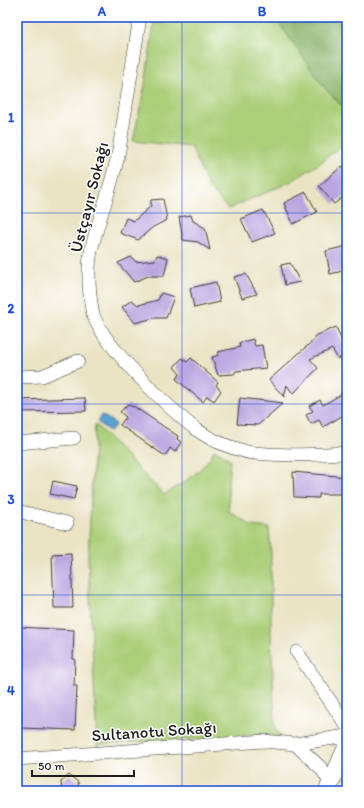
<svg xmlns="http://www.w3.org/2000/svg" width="364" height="808" font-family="Itim,sans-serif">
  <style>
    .green { fill: #abcf79; stroke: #64764a }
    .forest { fill: #88b269; stroke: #526742 }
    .water { fill: #59a2d1; stroke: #3a5f76 }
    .building { fill: #b9a5e0 }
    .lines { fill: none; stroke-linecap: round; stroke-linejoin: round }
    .minor-casing { stroke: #3b3a35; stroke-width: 14 }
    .tertiary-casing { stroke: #3b3a35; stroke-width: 18 }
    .minor { stroke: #fff; stroke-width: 13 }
    .tertiary { stroke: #fff; stroke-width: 17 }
    .grid { fill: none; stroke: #1d4ed8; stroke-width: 1; stroke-opacity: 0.55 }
    .labels { text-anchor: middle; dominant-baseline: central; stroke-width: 3; stroke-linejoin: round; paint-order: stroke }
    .street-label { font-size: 17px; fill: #1c1c1c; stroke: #fff }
    .neatline { fill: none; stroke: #1d4ed8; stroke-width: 1.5 }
    .grid-label { font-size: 13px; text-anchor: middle; font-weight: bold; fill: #1d4ed8 }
  </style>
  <rect width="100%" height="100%" fill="#fff"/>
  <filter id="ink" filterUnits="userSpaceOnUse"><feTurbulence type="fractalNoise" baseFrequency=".025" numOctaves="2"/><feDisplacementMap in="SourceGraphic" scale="8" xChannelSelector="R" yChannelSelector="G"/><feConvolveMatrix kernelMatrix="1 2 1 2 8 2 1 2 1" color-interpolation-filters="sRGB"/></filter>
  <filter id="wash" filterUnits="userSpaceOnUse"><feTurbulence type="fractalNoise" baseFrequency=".012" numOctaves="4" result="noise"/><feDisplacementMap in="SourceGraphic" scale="16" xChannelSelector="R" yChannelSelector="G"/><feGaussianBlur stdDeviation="0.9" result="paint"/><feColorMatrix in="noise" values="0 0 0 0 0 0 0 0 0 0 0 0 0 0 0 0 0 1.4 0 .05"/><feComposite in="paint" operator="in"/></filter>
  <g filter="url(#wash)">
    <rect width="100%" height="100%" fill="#eae4c5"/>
    <path class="green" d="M 155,17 L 275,17 L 324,87 L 341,105 L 347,105 L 347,141 L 319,164 L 290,182 L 228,209 L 209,188 L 191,147 L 133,141 L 145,85 Z
      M 95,424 L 164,495 C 184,482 204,472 214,450 L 220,452 L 230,460 L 228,484 L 229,511 L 252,526 L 269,528 L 271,553 L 271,634 L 275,729 L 282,737 L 261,735 L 103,744 L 97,747 L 88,557 Z"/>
    <path class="forest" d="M 275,17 L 347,17 L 347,105 L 341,105 L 324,87 Z"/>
    <path class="water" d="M 102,415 L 116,424 L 110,432 L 97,422 Z"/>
    <g id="blocks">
      <path class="building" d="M 342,166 L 347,173 L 347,194 L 334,204 L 319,186 Z
        M 306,192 L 317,212 L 293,224 L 284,203 Z
        M 163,199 L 167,220 L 153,227 L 138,240 L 120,233 L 126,218 L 134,221 L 151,206 L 151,200 Z
        M 263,210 L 275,233 L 252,242 L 241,219 Z
        M 191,215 L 193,221 L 205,228 L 210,250 L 198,242 L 183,240 L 179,217 Z
        M 347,246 L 347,270 L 330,274 L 326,251 Z
        M 157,255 L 168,258 L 164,276 L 148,276 L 134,282 L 118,263 L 131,257 L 136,262 L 155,260 Z
        M 290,263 L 300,282 L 285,285 L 281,265 Z
        M 246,274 L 257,294 L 242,298 L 234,277 Z
        M 216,282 L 220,302 L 194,308 L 190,288 Z
        M 161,293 L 174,297 L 166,318 L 154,318 L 135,323 L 122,307 L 132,300 L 138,305 L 158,300 Z
        M 336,327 L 347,353 L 338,359 L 332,349 L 310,359 L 318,368 L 293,394 L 287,385 L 284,397 L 269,380 L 316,338 L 315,336 Z
        M 253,339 L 255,346 L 262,345 L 266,368 L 236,371 L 234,374 L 218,375 L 212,357 L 219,355 L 218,352 L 240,347 L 239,343 Z
        M 182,358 L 187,362 L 191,358 L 218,382 L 216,385 L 221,391 L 214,401 L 207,396 L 203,402 L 176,379 L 180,374 L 174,367 Z
        M 347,391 L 347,413 L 323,427 L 319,420 L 311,424 L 306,415 L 313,411 L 309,406 L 320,400 L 323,405 Z
        M 85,398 L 86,411 L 17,412 L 17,400 Z
        M 240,398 L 283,403 L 258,425 L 237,424 Z
        M 128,404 L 132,407 L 133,406 L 178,436 L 177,439 L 181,442 L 175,452 L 170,448 L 165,456 L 120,425 L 126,417 L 120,412 Z
        M 293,472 L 347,477 L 347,494 L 319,494 L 319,498 L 294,497 Z
        M 53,481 L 77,486 L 74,499 L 50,494 Z
        M 71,553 L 73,608 L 54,608 L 52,554 Z
        M 18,627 L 74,630 L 73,659 L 75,659 L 74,686 L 77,686 L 75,730 L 21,728 L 22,670 L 19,670 Z
        M 69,775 L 78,782 L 79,791 L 62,791 L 61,782 Z"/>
    </g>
  </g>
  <g filter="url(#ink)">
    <use href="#blocks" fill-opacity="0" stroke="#3b3a35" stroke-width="1"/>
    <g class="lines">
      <defs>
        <path id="minor" d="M 140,17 L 119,150 C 113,183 100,214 92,247 C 87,266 89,291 92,310 C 97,341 172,411 197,430 C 211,440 228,447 244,451 C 251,454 260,453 268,454 C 295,456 320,454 347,453
          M 17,377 L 42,376 L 78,361
          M 17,443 L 74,438
          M 17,511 L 67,523
          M 297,652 L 347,726
          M 295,744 L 321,768 L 330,782
          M 17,759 L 264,741 L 295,744 L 347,736"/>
        <path id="tertiary" d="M 327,791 L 347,746"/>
      </defs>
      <use href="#minor" class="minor-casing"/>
      <use href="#tertiary" class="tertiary-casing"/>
      <use href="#minor" class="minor"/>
      <use href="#tertiary" class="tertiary"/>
    </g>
  </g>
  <path class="grid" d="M 182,17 L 182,791M 17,213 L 347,213M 17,404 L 347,404M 17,595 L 347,595"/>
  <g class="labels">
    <g class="street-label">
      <text transform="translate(89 197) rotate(-76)">Üstçayır Sokağı</text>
      <text transform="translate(154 731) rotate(-4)">Sultanotu Sokağı</text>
    </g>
  </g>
  <rect width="364" height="808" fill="none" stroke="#fff" stroke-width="44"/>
  <path d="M32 770v6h102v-6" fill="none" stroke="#1c1c1c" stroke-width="2"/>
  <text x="38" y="770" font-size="12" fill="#1c1c1c" stroke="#ffffff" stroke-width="3" paint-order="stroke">50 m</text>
  <rect x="22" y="22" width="320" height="764" class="neatline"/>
  <g class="grid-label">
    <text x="102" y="16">A</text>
    <text x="262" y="16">B</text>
    <text x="11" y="122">1</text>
    <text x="11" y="313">2</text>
    <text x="11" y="504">3</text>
    <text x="11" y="695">4</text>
  </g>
</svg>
